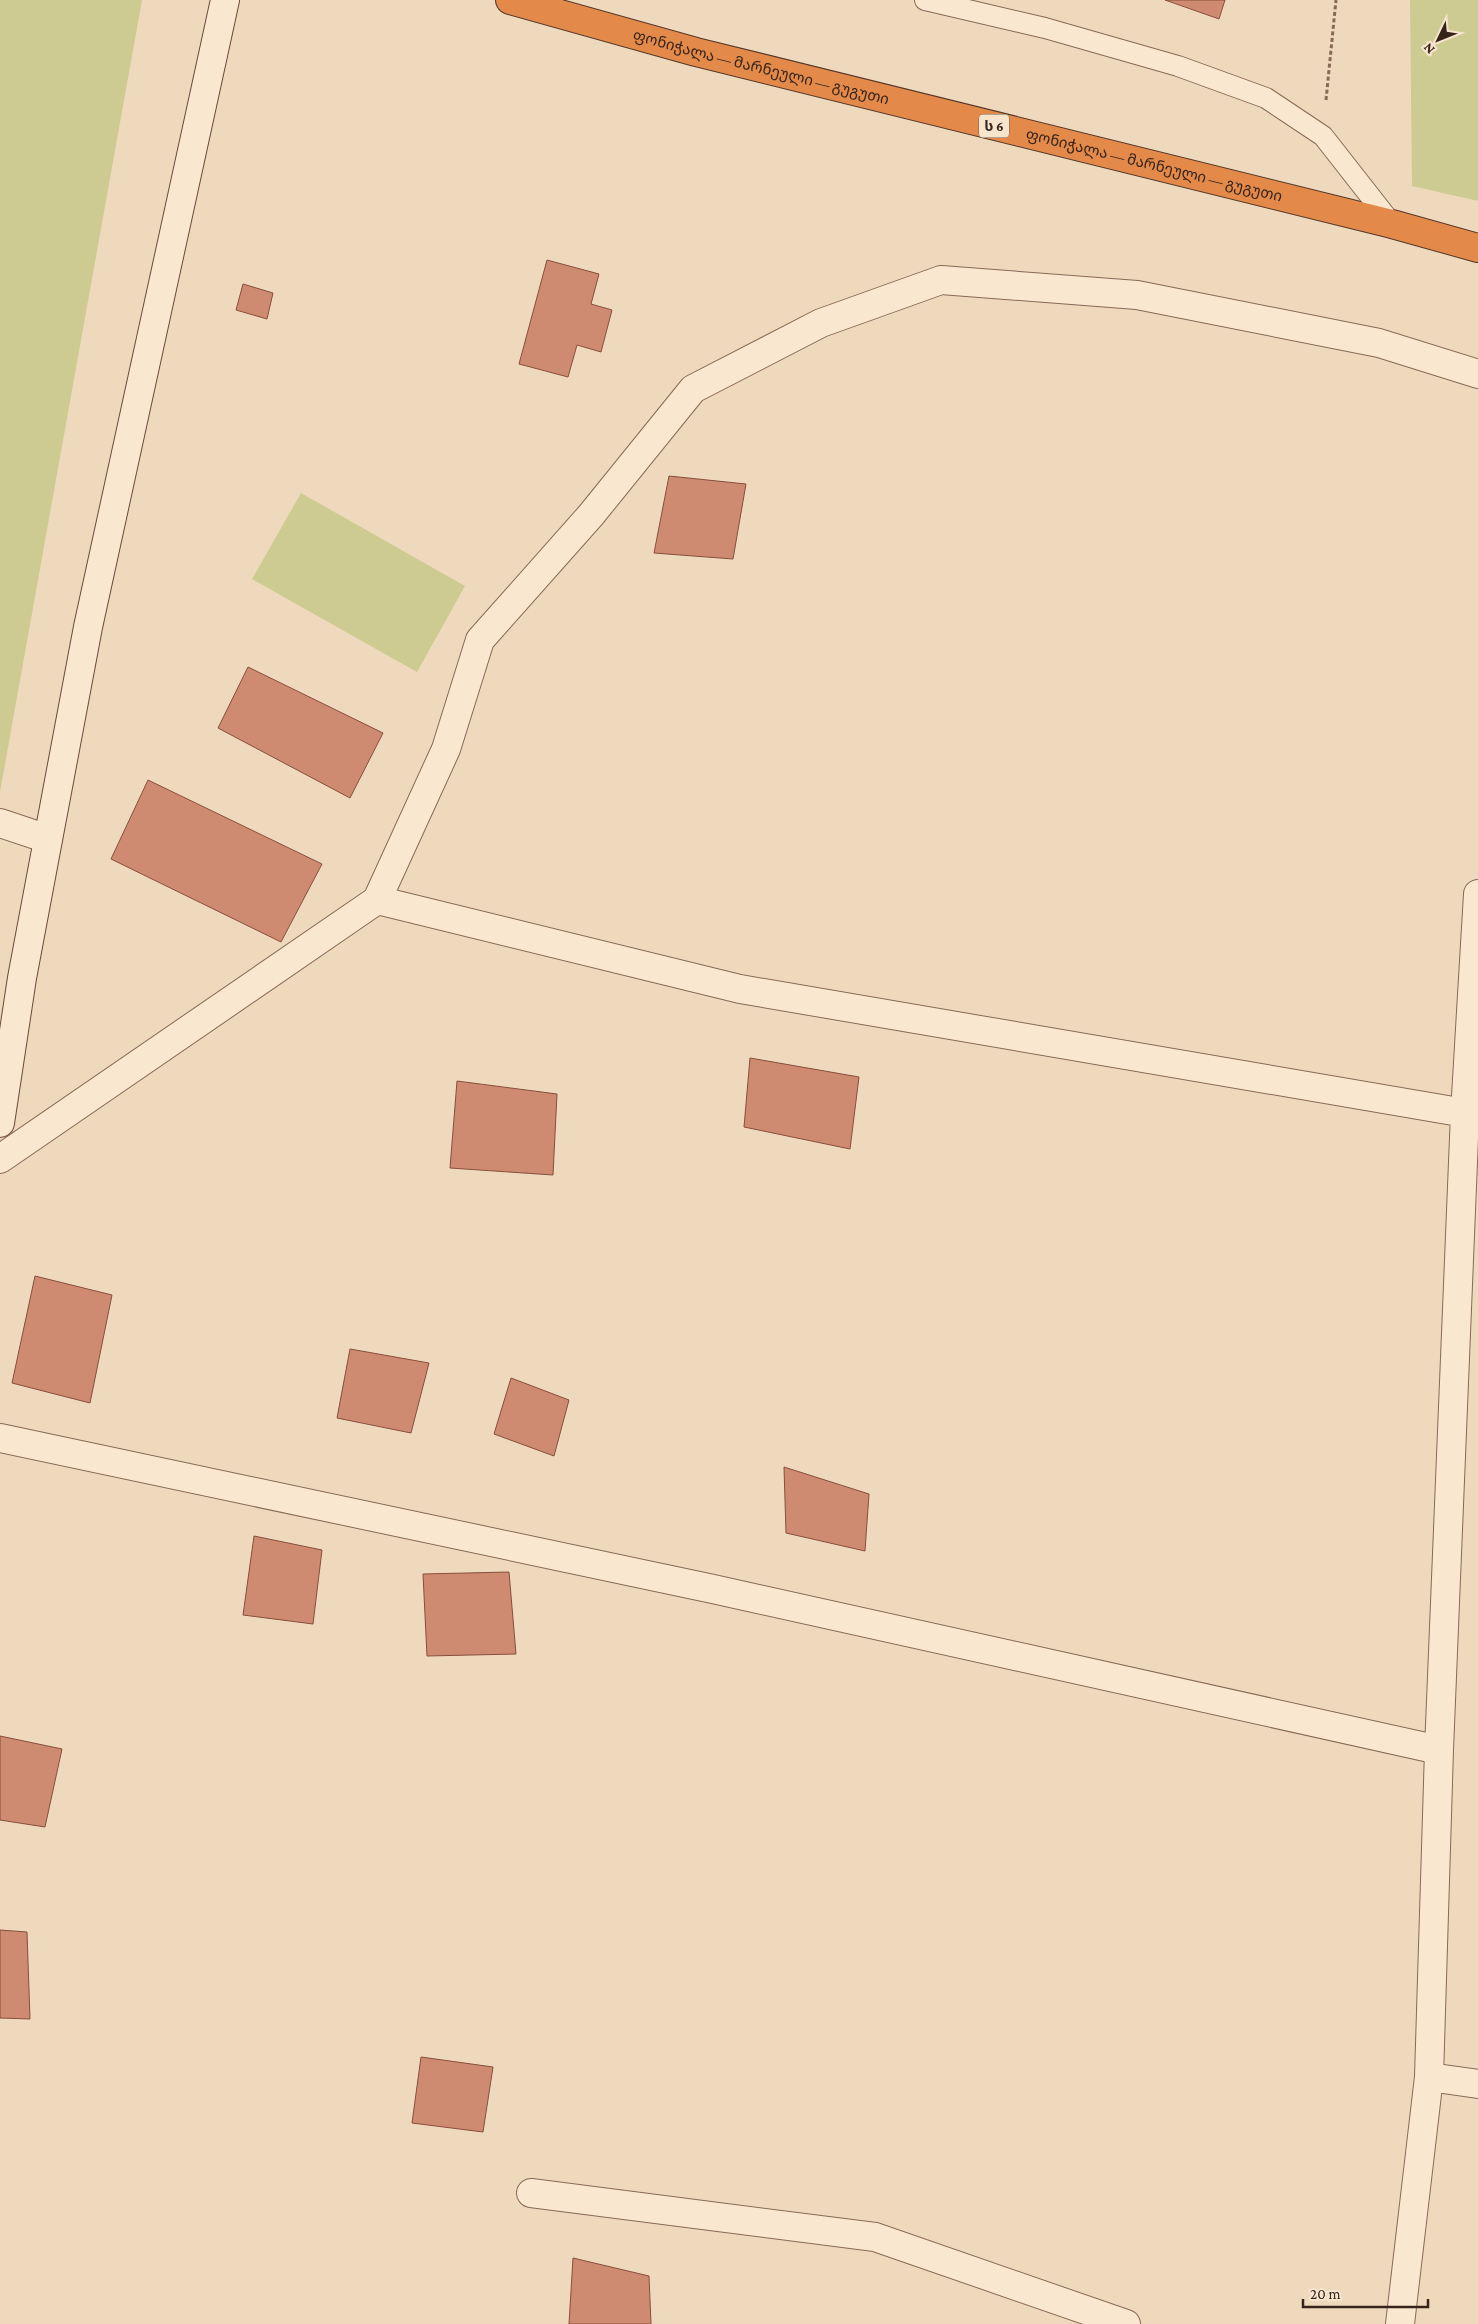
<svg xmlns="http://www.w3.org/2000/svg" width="1478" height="2324" font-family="'Crimson Pro','Noto Sans Georgian',serif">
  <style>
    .green { fill: #cdcb91 }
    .building { fill: #cf8b71; stroke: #874e3b }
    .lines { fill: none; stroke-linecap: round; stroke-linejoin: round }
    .lane-casing { stroke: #876956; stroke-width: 22 }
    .street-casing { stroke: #876956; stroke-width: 30 }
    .secondary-casing { stroke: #694a39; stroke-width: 30 }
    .highway-casing { stroke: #54382a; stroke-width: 30 }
    .path { stroke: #876956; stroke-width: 3; stroke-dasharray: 4 2.5; stroke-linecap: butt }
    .lane { stroke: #fae7d0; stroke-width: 20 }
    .street { stroke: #fae7d0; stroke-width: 28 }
    .secondary { stroke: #fae7d0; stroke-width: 28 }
    .highway { stroke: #e38949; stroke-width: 28 }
    .labels { text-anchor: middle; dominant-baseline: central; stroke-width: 4; stroke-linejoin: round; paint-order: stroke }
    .shield { fill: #f6e4cd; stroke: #705e50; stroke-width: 1 }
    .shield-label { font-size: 14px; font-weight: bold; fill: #36241b }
    .street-label { font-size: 15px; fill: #36241b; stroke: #f6e4cd }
  </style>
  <rect width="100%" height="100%" fill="#efd9bd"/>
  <path class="green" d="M 0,0 L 142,0 L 0,792 Z
    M 1410,0 L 1478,0 L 1478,201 L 1412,186 Z
    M 301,493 L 465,586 L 417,672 L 252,579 Z"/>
  <path class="building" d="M 1165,0 L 1225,0 L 1219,19 Z
    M 547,260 L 599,274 L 591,304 L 612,310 L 601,352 L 577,345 L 568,377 L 519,364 Z
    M 243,284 L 273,293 L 267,319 L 236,310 Z
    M 669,476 L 746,484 L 733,559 L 654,553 Z
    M 248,667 L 383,733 L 350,798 L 218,728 Z
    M 148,780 L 322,864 L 281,942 L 111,859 Z
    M 750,1058 L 859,1077 L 850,1149 L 744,1127 Z
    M 457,1081 L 557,1094 L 553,1175 L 450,1168 Z
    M 35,1276 L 112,1295 L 90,1403 L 12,1383 Z
    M 350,1349 L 429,1363 L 411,1433 L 337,1418 Z
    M 511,1378 L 569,1400 L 554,1456 L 494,1434 Z
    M 784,1467 L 869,1494 L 865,1551 L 786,1533 Z
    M 254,1536 L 322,1550 L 313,1624 L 243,1615 Z
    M 509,1572 L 516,1654 L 427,1656 L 423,1574 Z
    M 0,1736 L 62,1749 L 45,1827 L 0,1820 Z
    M 0,1930 L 27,1932 L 30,2019 L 0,2018 Z
    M 421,2057 L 493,2067 L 483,2132 L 412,2123 Z
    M 573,2258 L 649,2276 L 651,2324 L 569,2324 Z"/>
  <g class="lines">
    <defs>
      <path id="lane" d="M 925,0 L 1045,28 L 1178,66 L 1266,98 L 1323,136 L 1392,224"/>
      <path id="street" d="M 0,823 L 48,839
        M 377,900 L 446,749 L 480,640 L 591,515 L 693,389 L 821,323 L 941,280 L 1137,295 L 1379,343 L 1478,374
        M 0,1159 L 377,900 L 740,989 L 1465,1113
        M 0,1438 L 713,1589 L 1439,1750
        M 1429,2077 L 1478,2084
        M 531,2193 L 875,2237 L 1126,2324
        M 1400,2324 L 1429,2077 L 1439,1750 L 1465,1113 L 1478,894"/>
      <path id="secondary" d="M 0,1123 L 22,978 L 88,627 L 225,0"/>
      <g id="highway">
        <path id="s1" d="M 510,0 L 696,52 L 1392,224 L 1478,248"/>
      </g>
    </defs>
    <use href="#lane" class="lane-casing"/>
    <use href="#street" class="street-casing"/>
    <use href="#secondary" class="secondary-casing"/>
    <use href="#highway" class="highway-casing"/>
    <path class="path" d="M 1326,100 L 1336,0"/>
    <use href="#lane" class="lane"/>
    <use href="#street" class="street"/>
    <use href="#secondary" class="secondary"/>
    <use href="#highway" class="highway"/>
  </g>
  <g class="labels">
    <rect class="shield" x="979" y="114.5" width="30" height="23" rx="4"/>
    <g class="shield-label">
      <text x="994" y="126">ს 6</text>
    </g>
    <g class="street-label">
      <text stroke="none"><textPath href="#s1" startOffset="260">ფონიჭალა — მარნეული — გუგუთი</textPath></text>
      <text stroke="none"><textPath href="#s1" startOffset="665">ფონიჭალა — მარნეული — გუგუთი</textPath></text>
    </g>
  </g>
  <g transform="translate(1438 40) rotate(227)" stroke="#f6e4cd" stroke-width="4" paint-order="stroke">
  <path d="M0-4L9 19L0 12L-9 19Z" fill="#36241b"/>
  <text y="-8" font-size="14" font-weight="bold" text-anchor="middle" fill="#36241b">N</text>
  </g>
  <path d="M1303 2299v8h125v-8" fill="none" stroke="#36241b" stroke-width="2.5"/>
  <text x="1310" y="2299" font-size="15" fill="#36241b" stroke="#f6e4cd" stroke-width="4" paint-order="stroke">20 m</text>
</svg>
